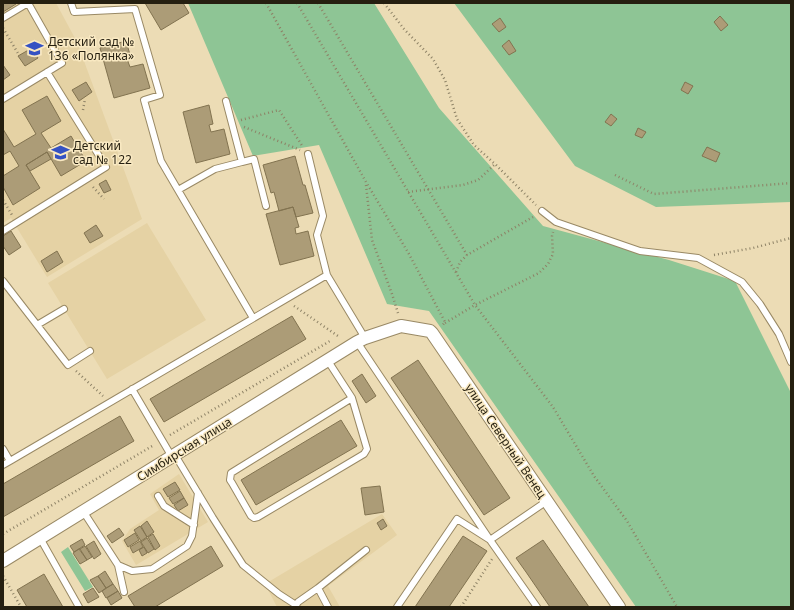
<svg xmlns="http://www.w3.org/2000/svg" width="794" height="610" font-family="'Noto Sans',sans-serif">
  <style>
    .built { fill: #e5d2a4 }
    .green { fill: #8ec595 }
    .building { fill: #ac9c77; stroke: #827350 }
    .lines { fill: none; stroke-linecap: round; stroke-linejoin: round }
    .lane-casing { stroke: #998965; stroke-width: 8 }
    .street-casing { stroke: #998965; stroke-width: 14 }
    .path { stroke: #8d8266; stroke-width: 2.5; stroke-dasharray: 1 3; stroke-linecap: butt }
    .lane { stroke: #fff; stroke-width: 6 }
    .street { stroke: #fff; stroke-width: 12 }
    .labels { text-anchor: middle; dominant-baseline: central; stroke-width: 3; stroke-linejoin: round; paint-order: stroke }
    .poi-label { font-size: 12px; fill: #251f10; stroke: #f9e9c2; text-anchor: start }
    .street-label { font-size: 12px; fill: #251f10; stroke: #f9e9c2 }
  </style>
  <rect width="100%" height="100%" fill="#ecdcb5"/>
  <path class="built" d="M 3,3 L 56,3 L 77,42 L 142,219 L 47,277 L 11,218 L 3,223 Z
    M 147,223 L 206,320 L 107,379 L 48,283 Z
    M 179,474 L 208,522 L 136,565 L 122,541 L 130,529 L 159,510 L 150,494 Z
    M 382,514 L 397,535 L 328,586 L 340,607 L 277,607 L 265,584 Z"/>
  <path class="green" d="M 188,3 L 374,3 L 439,108 L 543,226 L 669,260 L 735,281 L 791,393 L 791,607 L 636,607 L 429,311 L 387,304 L 319,145 L 253,156 Z
    M 454,3 L 791,3 L 791,202 L 656,207 L 575,166 Z
    M 68,547 L 93,587 L 85,591 L 61,552 Z"/>
  <path class="building" d="M 3,3 L 16,3 L 16,4 L 3,12 Z
    M 145,3 L 183,3 L 189,13 L 161,30 Z
    M 720,16 L 728,25 L 721,31 L 714,22 Z
    M 500,18 L 506,27 L 499,32 L 492,24 Z
    M 509,40 L 516,51 L 509,55 L 502,46 Z
    M 126,41 L 131,58 L 127,59 L 130,67 L 143,64 L 150,88 L 114,98 L 100,48 Z
    M 32,48 L 38,58 L 25,66 L 18,56 Z
    M 3,65 L 10,75 L 3,80 Z
    M 86,82 L 92,92 L 79,101 L 72,90 Z
    M 685,82 L 693,86 L 688,94 L 681,90 Z
    M 47,96 L 61,121 L 41,133 L 51,148 L 71,136 L 86,161 L 61,176 L 47,152 L 26,165 L 40,188 L 13,205 L 3,187 L 3,176 L 19,166 L 10,151 L 3,155 L 3,129 L 14,147 L 36,134 L 22,110 Z
    M 209,105 L 213,124 L 209,125 L 211,132 L 224,129 L 230,154 L 196,163 L 183,112 Z
    M 611,114 L 617,119 L 611,126 L 605,122 Z
    M 638,128 L 646,132 L 642,138 L 635,135 Z
    M 707,147 L 720,153 L 716,162 L 702,156 Z
    M 47,152 L 51,159 L 30,171 L 26,165 Z
    M 295,156 L 303,185 L 305,185 L 313,213 L 296,217 L 293,207 L 279,211 L 274,192 L 271,193 L 263,165 Z
    M 106,180 L 111,190 L 104,193 L 99,184 Z
    M 293,207 L 299,227 L 295,228 L 296,234 L 308,231 L 314,256 L 280,265 L 266,214 Z
    M 96,225 L 103,236 L 90,243 L 84,233 Z
    M 11,231 L 21,247 L 9,255 L 3,246 L 3,236 Z
    M 57,251 L 63,262 L 47,272 L 41,261 Z
    M 292,316 L 306,339 L 164,422 L 150,399 Z
    M 418,360 L 510,498 L 484,515 L 391,378 Z
    M 362,374 L 376,396 L 366,403 L 352,381 Z
    M 120,416 L 134,441 L 3,517 L 3,484 Z
    M 341,420 L 357,446 L 256,505 L 241,480 Z
    M 175,482 L 180,490 L 168,497 L 163,489 Z
    M 380,486 L 384,512 L 365,515 L 361,488 Z
    M 180,491 L 184,498 L 173,504 L 169,498 Z
    M 184,498 L 188,505 L 178,511 L 174,505 Z
    M 383,519 L 387,526 L 381,530 L 377,523 Z
    M 147,521 L 154,532 L 147,537 L 141,526 Z
    M 140,526 L 147,537 L 141,541 L 134,530 Z
    M 119,528 L 124,535 L 112,543 L 107,536 Z
    M 135,533 L 139,540 L 128,547 L 124,540 Z
    M 153,534 L 160,546 L 155,550 L 148,537 Z
    M 463,536 L 487,551 L 449,607 L 415,607 Z
    M 147,538 L 154,549 L 148,553 L 141,542 Z
    M 82,539 L 85,545 L 74,552 L 70,546 Z
    M 543,540 L 589,607 L 550,607 L 526,572 L 516,558 Z
    M 94,541 L 101,554 L 94,559 L 86,546 Z
    M 140,541 L 143,547 L 133,553 L 130,547 Z
    M 85,546 L 92,557 L 87,560 L 80,549 Z
    M 211,546 L 223,566 L 155,607 L 135,607 L 128,596 Z
    M 144,547 L 147,553 L 142,556 L 139,550 Z
    M 79,549 L 87,560 L 80,564 L 73,553 Z
    M 105,571 L 113,584 L 106,588 L 98,576 Z
    M 44,574 L 63,607 L 27,607 L 17,590 Z
    M 98,576 L 106,588 L 99,593 L 90,580 Z
    M 113,584 L 118,591 L 106,598 L 102,591 Z
    M 93,588 L 99,597 L 88,603 L 83,594 Z
    M 118,591 L 122,598 L 111,605 L 107,598 Z"/>
  <g class="lines">
    <defs>
      <path id="lane" d="M 71,3 L 74,12 L 135,9 L 160,95 L 144,100 L 161,161 L 253,318
        M 3,18 L 28,3
        M 3,99 L 62,63 L 28,3
        M 308,154 L 323,216 L 317,235 L 327,275 L 365,338
        M 242,162 L 254,159 L 266,206
        M 178,190 L 215,169 L 242,162 L 226,101
        M 542,211 L 556,222 L 640,251 L 698,258 L 742,282 L 760,304 L 779,334 L 791,362
        M 3,231 L 106,167 L 47,72
        M 3,281 L 68,365 L 90,351
        M 37,325 L 64,309
        M 357,342 L 490,540 L 537,607
        M 328,361 L 352,398 L 367,449 L 364,454 L 258,517 L 254,518 L 251,516 L 232,483 L 230,480 L 231,473 L 352,398
        M 132,389 L 172,457
        M 3,449 L 10,461 L 3,465
        M 175,455 L 213,518 L 243,565 L 279,594 L 296,605
        M 10,461 L 327,275
        M 158,496 L 164,506 L 194,525
        M 83,511 L 118,565 L 132,571 L 152,569 L 187,546 L 192,536 L 198,493
        M 40,538 L 79,607
        M 118,565 L 124,592
        M 295,607 L 298,602 L 318,588
        M 328,607 L 318,588 L 366,550
        M 397,607 L 457,519 L 490,540 L 547,501"/>
      <path id="street" d="M 3,561 L 357,342 L 365,338 L 401,326 L 430,331 L 432,333 L 619,607"/>
    </defs>
    <use href="#lane" class="lane-casing"/>
    <use href="#street" class="street-casing"/>
    <path class="path" d="M 266,3 L 366,182 L 409,254 L 445,322 L 442,326
      M 297,3 L 475,305 L 553,407 L 594,476 L 627,521 L 677,607
      M 318,3 L 467,255
      M 384,3 L 404,29 L 433,59 L 445,80 L 457,119 L 474,145 L 495,164
      M 3,28 L 19,55
      M 83,110 L 85,99
      M 241,120 L 279,110 L 303,147
      M 244,127 L 300,150
      M 615,175 L 654,194 L 791,183
      M 366,185 L 372,240 L 392,294 L 398,313
      M 93,187 L 104,199
      M 408,192 L 463,185 L 478,180 L 495,164 L 536,205
      M 3,200 L 12,215
      M 714,255 L 753,248 L 791,238
      M 456,272 L 460,262 L 467,255 L 533,217
      M 294,306 L 338,336
      M 445,323 L 475,305 L 539,273 L 548,264 L 553,254 L 552,236 L 553,232
      M 76,371 L 103,396
      M 170,435 L 330,341
      M 3,534 L 154,445
      M 3,576 L 21,607
      M 461,607 L 492,559"/>
    <use href="#lane" class="lane"/>
    <use href="#street" class="street"/>
  </g>
  <defs>
    <symbol id="school-bare" viewBox="-9 -9 18 18"><path d="M0-5L7-2L0 1L-7-2ZM-4 1L0 2.5L4 1V4Q0 6-4 4Z" fill="#3552c3" stroke="#f9e9c2" stroke-width="2.5" paint-order="stroke"/></symbol>
  </defs>
  <g fill-rule="evenodd">
    <use href="#school-bare" x="22" y="36" width="25" height="25"/>
    <use href="#school-bare" x="48" y="140" width="25" height="25"/>
  </g>
  <g class="labels">
    <g class="poi-label">
      <text x="48" y="41">Детский сад №<tspan x="48" dy="14">136 «Полянка»</tspan></text>
      <text x="73" y="145">Детский<tspan x="73" dy="14">сад № 122</tspan></text>
    </g>
    <g class="street-label">
      <text transform="translate(506 441) rotate(56)">улица Северный Венец</text>
      <text transform="translate(184 449) rotate(-32)">Симбирская улица</text>
    </g>
  </g>
  <rect width="794" height="610" fill="none" stroke="#251f10" stroke-width="8"/>
</svg>
